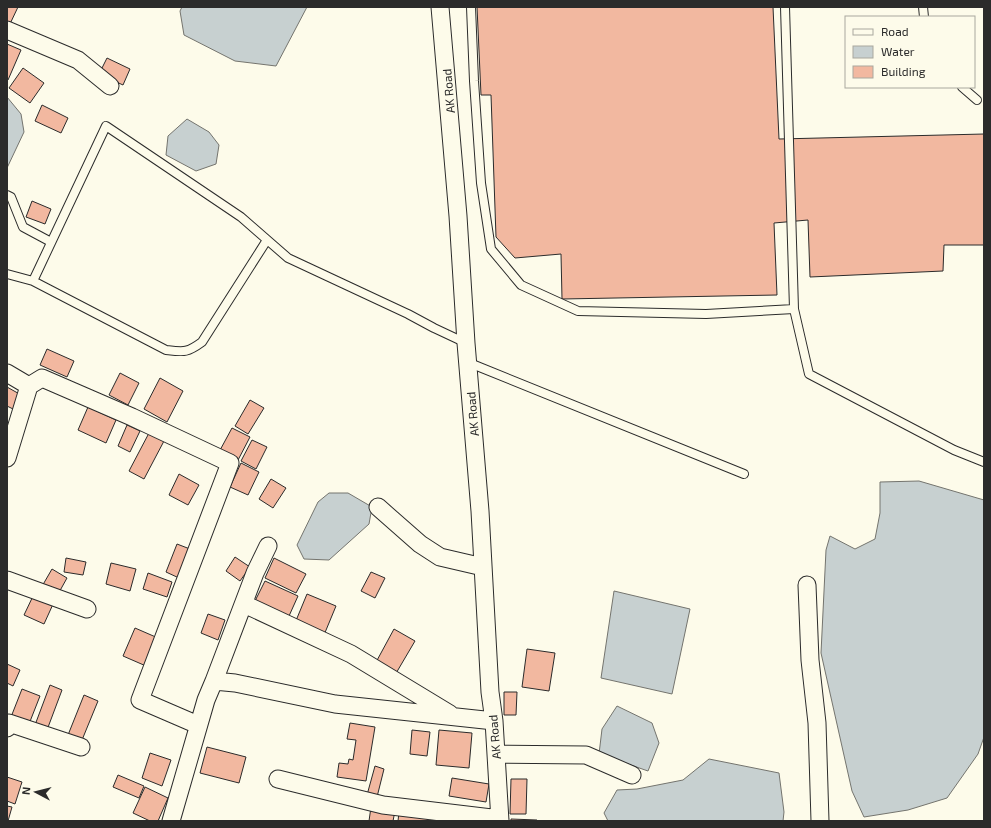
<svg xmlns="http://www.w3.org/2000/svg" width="991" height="828" font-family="'Exo 2',sans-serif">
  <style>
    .water { fill: #c7d0d0; stroke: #74746e }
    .building { fill: #f2b8a0; stroke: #2b2b2b }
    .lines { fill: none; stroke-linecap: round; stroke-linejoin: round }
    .lane-casing { stroke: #2b2b2b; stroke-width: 10 }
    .street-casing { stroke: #2b2b2b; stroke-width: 19 }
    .lane { stroke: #fdfbea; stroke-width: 8 }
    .street { stroke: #fdfbea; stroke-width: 17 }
    .labels { text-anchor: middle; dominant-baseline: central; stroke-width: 3; stroke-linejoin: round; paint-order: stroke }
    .street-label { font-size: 12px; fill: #2b2b2b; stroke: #fdfbea }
  </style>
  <rect width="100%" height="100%" fill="#fdfbea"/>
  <path class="water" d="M 182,7 L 307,7 L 276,66 L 235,61 L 184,35 L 180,11 Z
    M 7,97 L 21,114 L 24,132 L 7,168 Z
    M 187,119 L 209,132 L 219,145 L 216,164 L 196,171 L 166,155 L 168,136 Z
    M 919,481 L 984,500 L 984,737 L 978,754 L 947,798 L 908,810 L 864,817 L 852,791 L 821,653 L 826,550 L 830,536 L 855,549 L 875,539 L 880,513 L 880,482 Z
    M 329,493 L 348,493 L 372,507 L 369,524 L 329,560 L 304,559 L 297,545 L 318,502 Z
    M 614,591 L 690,609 L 672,694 L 601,678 Z
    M 617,706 L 652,723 L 659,743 L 648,771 L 599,754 L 602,729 Z
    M 709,759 L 779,773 L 784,812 L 783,821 L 608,821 L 604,813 L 617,790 L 637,789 L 683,780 Z"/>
  <path class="building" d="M 7,7 L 18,7 L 9,26 L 7,25 Z
    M 477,7 L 773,7 L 779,139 L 984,134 L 984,245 L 944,245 L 943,271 L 810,277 L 808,220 L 774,223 L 777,295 L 562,299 L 561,254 L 515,258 L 496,237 L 491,95 L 481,95 Z
    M 7,44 L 21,50 L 8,80 L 7,79 Z
    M 107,58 L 130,69 L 123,85 L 99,74 Z
    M 23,68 L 44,83 L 30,103 L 9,88 Z
    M 42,105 L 68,118 L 61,133 L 35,121 Z
    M 32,201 L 51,209 L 45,224 L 26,217 Z
    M 47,349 L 74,361 L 67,377 L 40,365 Z
    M 120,373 L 139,383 L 128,405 L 109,395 Z
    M 160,378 L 183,391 L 167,422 L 144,409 Z
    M 7,387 L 23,396 L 15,410 L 7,406 Z
    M 250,400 L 264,408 L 248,434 L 235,426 Z
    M 88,407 L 116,420 L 106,443 L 78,430 Z
    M 127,425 L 140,431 L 130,452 L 118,446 Z
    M 232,428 L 250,437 L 237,462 L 219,452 Z
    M 149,433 L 164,441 L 144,479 L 129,471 Z
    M 252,440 L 267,447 L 256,469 L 241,461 Z
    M 241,463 L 259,472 L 248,495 L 230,487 Z
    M 179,474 L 199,485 L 188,505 L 169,495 Z
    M 271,479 L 286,488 L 273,508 L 259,499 Z
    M 177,544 L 190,549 L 179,578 L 166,572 Z
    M 235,557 L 250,567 L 240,581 L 226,571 Z
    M 66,558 L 86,562 L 83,575 L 64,572 Z
    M 274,558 L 306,574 L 296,593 L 265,578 Z
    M 111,563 L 136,569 L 130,591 L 106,584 Z
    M 52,569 L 67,578 L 57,596 L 41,588 Z
    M 371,572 L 385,578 L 375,598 L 361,591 Z
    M 148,573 L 172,582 L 167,597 L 143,589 Z
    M 265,581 L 298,596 L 289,616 L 255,601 Z
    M 34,594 L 54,602 L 44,624 L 24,615 Z
    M 307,594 L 336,606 L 324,635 L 295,623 Z
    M 208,614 L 225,620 L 218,640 L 201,633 Z
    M 135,628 L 158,638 L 146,666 L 123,656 Z
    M 394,629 L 415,641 L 395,675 L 375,664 Z
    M 527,649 L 555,653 L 549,691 L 522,687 Z
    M 7,664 L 20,670 L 13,686 L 7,683 Z
    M 50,685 L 62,690 L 47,730 L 35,725 Z
    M 22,689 L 40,696 L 29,724 L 11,717 Z
    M 504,692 L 517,692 L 516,715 L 504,715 Z
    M 84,695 L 98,701 L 82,740 L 68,735 Z
    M 350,723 L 375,727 L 366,781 L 337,777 L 339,763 L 348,764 L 349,759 L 353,760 L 356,740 L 347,739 Z
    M 412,730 L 430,732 L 427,756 L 410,754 Z
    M 439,730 L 472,733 L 469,768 L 436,765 Z
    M 207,747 L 246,757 L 239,783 L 200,773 Z
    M 150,753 L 171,760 L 162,786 L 142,778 Z
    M 375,766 L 384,769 L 377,797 L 367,795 Z
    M 118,775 L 144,786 L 139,798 L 113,787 Z
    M 7,777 L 22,782 L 15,804 L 7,801 Z
    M 452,778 L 489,784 L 486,802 L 449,796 Z
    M 511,779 L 527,779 L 526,814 L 510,814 Z
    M 145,787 L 168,798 L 158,821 L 150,821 L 133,813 Z
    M 7,806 L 12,807 L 8,821 L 7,821 Z
    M 371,807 L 395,811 L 393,821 L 369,821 Z
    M 399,812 L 428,816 L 427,821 L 398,821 Z
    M 511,819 L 537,820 L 537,821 L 511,821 Z"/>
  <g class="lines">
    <defs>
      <path id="lane" d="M 471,7 L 474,81 L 481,183 L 491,249 L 521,285 L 578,311 L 706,314 L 794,309 L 785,7
        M 923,7 L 924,17
        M 962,87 L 977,100
        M 7,195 L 11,197 L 23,227 L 51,242
        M 7,274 L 33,281 L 166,350 C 184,352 187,353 202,342 L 267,240
        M 33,281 L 106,126 L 241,217 L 288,258 L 408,314 L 434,328 L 466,343
        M 794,309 L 809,374 L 954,450 L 984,462
        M 467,362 L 744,474"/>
      <path id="street" d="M 440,7 L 458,216 L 466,343 L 480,511 L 490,692 L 494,721 L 500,821
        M 7,30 L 78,60 L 110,86
        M 7,373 L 29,386
        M 7,458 L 29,386 L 42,378 L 132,417 L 230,463 L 140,700 L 198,725
        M 378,507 L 420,544 L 440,557 L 483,567
        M 7,580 L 87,609
        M 807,585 L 810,660 L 817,723 L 820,821
        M 244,604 L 351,654 L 450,714
        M 214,681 L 255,573 L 268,546
        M 7,728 L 9,723 L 81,747
        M 496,754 L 586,755 L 632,775
        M 278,779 L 383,805 L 500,819
        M 171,821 L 206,700 L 214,681 L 235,683 L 335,704 L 494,721"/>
    </defs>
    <use href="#lane" class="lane-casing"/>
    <use href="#street" class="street-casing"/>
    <use href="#lane" class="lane"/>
    <use href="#street" class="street"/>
  </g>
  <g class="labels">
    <g class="street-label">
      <text transform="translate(448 91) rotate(-95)">AK Road</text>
      <text transform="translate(472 414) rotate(-95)">AK Road</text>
      <text transform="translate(494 737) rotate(-95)">AK Road</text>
    </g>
  </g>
  <rect width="991" height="828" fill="none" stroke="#2b2b2b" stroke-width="16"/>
  <rect x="845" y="16" width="130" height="72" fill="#fdfbea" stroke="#a9a89e"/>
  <rect x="853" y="29" width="20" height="6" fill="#fdfbea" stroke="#a9a89e"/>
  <text x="881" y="36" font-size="12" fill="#2b2b2b">Road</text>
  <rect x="853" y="46" width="20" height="12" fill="#c7d0d0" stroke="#a9a89e"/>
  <text x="881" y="56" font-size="12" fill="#2b2b2b">Water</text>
  <rect x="853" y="66" width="20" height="12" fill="#f2b8a0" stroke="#a9a89e"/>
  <text x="881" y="76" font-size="12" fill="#2b2b2b">Building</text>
  <g transform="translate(36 792) rotate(277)" stroke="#fdfbea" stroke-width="3" paint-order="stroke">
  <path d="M0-3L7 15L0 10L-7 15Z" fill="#2b2b2b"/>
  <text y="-6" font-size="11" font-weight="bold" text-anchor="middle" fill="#2b2b2b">N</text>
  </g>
</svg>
